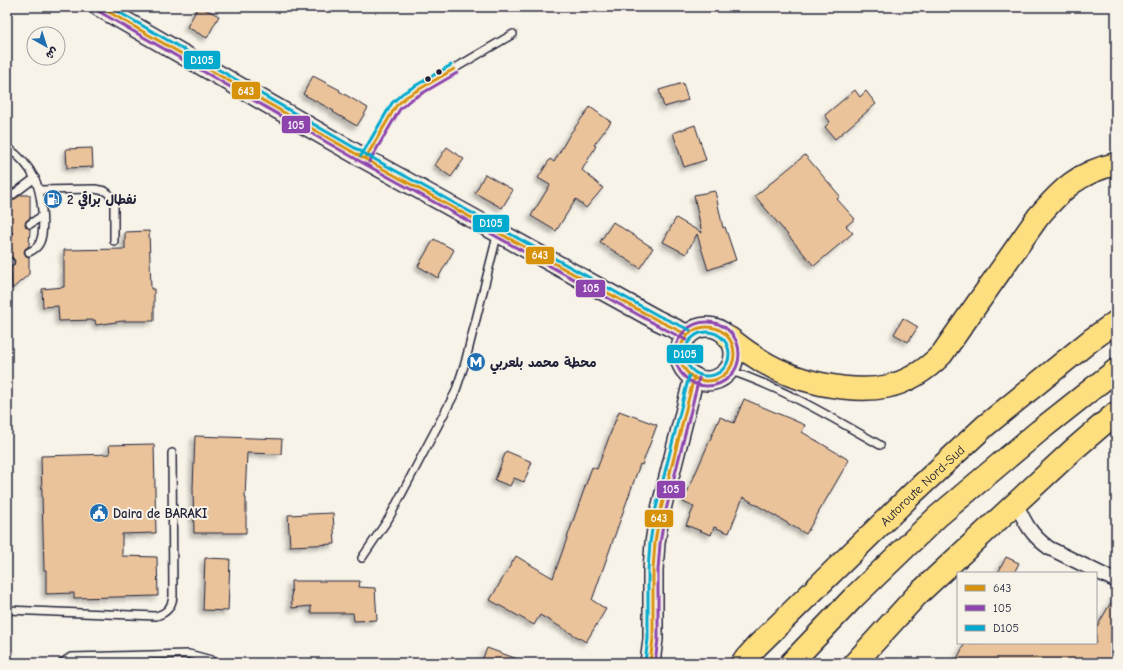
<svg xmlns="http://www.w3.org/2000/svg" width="1123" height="670" font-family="'Comic Neue','Playpen Sans Arabic',sans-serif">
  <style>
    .building { fill: #eac39a; stroke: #22223b; filter: url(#shadow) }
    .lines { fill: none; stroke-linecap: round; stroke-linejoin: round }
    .lane-casing { stroke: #22223b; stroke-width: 10 }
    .street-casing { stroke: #22223b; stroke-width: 16 }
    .secondary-casing { stroke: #22223b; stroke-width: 22 }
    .highway-casing { stroke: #22223b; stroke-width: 25 }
    .lane { stroke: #f7f3e8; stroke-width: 7 }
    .street { stroke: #f7f3e8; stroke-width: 13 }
    .secondary { stroke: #f7f3e8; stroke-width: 19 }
    .highway { stroke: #fedf80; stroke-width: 22 }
    .bus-1-casing { stroke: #f7f3e8; stroke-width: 6 }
    .bus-2-casing { stroke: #f7f3e8; stroke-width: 6 }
    .bus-3-casing { stroke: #f7f3e8; stroke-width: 6 }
    .bus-1 { stroke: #d79209; stroke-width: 3 }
    .bus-2 { stroke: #8e44ad; stroke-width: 3 }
    .bus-3 { stroke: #00a9ce; stroke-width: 3 }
    .bus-dot { fill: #22223b; stroke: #f7f3e8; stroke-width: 1.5 }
    .labels { text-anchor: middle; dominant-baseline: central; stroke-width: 4; stroke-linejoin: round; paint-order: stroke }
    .poi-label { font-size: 13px; font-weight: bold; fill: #22223b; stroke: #f7f3e8; text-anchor: start }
    .street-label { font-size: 13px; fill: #22223b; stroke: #f7f3e8 }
    .line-badge { stroke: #f7f3e8; stroke-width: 1.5 }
    .badge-label { font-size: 11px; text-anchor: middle; font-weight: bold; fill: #fff }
  </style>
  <defs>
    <filter id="shadow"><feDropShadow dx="-3.5" dy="3.5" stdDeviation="2" flood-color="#0004"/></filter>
  </defs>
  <rect width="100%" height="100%" fill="#f7f3e8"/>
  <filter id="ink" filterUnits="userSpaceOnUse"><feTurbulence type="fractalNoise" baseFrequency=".025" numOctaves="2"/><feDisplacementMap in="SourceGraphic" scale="8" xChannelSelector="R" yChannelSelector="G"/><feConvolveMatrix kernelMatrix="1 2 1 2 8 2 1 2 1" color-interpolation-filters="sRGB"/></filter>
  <g filter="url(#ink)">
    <path class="building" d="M 198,7 L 201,7 L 219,16 L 207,38 L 187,27 Z
      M 313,76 L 340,90 L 339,91 L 368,108 L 357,126 L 333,112 L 334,111 L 303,94 Z
      M 683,83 L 688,100 L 664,107 L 659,90 Z
      M 855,90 L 860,97 L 866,91 L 876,104 L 835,139 L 825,127 L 830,122 L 825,115 Z
      M 590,107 L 611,122 L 594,145 L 596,146 L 582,170 L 603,188 L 586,208 L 576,199 L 556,231 L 531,216 L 550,185 L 538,178 L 550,159 L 554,162 L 570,134 Z
      M 695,125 L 706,160 L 684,167 L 673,133 Z
      M 447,147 L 464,159 L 451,177 L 435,165 Z
      M 92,148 L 93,167 L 67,168 L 66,149 Z
      M 805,155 L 840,196 L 837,199 L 855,219 L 846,226 L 853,233 L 814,266 L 755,196 Z
      M 485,174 L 513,190 L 502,208 L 475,193 Z
      M 715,191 L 723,228 L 725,227 L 736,260 L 708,270 L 697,234 L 686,254 L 663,242 L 676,218 L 702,233 L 694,195 Z
      M 21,195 L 30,195 L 30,218 L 26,221 L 25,224 L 26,227 L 30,229 L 29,246 L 25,249 L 24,252 L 26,256 L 29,257 L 29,274 L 12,289 L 11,267 L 14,265 L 15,261 L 13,258 L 10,257 L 8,241 L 12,238 L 13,234 L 11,231 L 8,230 L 7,204 Z
      M 613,222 L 653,248 L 640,268 L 600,242 Z
      M 149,231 L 151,289 L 154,289 L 154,321 L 123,321 L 96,325 L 95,320 L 59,321 L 58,306 L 43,307 L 42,289 L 64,287 L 64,250 L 125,249 L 125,232 Z
      M 434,239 L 454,250 L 438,278 L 418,266 Z
      M 903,318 L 918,327 L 908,342 L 894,334 Z
      M 744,399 L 805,425 L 802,432 L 849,460 L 806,534 L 743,497 L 729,533 L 714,527 L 711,535 L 686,525 L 694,507 L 683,502 L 720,417 L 734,423 Z
      M 619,411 L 657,425 L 642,465 L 640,464 L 592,600 L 606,609 L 586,642 L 540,615 L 534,625 L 490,600 L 516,556 L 553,578 L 592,467 L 597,469 Z
      M 195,436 L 282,439 L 281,454 L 247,453 L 245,498 L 246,498 L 246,533 L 194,533 L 193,488 Z
      M 154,444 L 156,533 L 122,534 L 122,556 L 157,557 L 158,596 L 74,598 L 74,593 L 46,594 L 46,570 L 44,570 L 41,456 L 110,454 L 109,445 Z
      M 506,451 L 532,462 L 524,482 L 514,478 L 510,486 L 495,480 Z
      M 333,513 L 335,544 L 290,546 L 288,515 Z
      M 1006,557 L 1019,563 L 1014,573 L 998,573 Z
      M 205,558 L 230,559 L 228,611 L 203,610 Z
      M 291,581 L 360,581 L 359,587 L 375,588 L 377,620 L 354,621 L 353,613 L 311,613 L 311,606 L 292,608 Z
      M 1116,594 L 1116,663 L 955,663 L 965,643 L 1096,643 L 1096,628 Z
      M 487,648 L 523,661 L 523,663 L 481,663 Z"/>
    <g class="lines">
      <defs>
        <path id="lane" d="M 7,147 C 18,155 28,165 34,177 C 41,190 46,228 40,242 C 38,247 34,250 29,252
          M 366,159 L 396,106 L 406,97 L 513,34
          M 39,190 L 95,189 L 105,191 L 109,194 L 114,203 L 114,241
          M 7,199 L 35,178
          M 30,224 L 42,216
          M 7,236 L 8,235
          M 7,263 L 10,262
          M 728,370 C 783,388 831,417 880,445
          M 362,558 L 389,518 L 455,393 L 465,363 L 498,232
          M 7,610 L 156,616 C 167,613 172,607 173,596 L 172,453
          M 62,663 L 71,657 L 189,654 L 211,660 L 214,663"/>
        <path id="street" d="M 1016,503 C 1025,523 1031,535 1049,548 L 1116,581"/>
        <path id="secondary" d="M 100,7 L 365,159 L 657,320 L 688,335
          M680 354a27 27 0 1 1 54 0a27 27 0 1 1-54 0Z
          M 650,663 L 653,639 L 653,570 L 655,543 L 659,517 L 694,377"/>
        <g id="highway">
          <path d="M 729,338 C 737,344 745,351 754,356 C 774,370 798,379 821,384 C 870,394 906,391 942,354 L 1038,217 C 1062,189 1079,172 1116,164"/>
          <path id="s1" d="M 742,663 L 757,646 L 912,494 L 985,426 L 1091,340 L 1116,322"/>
          <path d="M 791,663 L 853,598 L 937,517 L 1039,431 L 1116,370"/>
          <path d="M 855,663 L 917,595 L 1073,450 L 1116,413"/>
        </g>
      </defs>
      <use href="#lane" class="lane-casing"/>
      <use href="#street" class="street-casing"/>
      <use href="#secondary" class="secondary-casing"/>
      <use href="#highway" class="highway-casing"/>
      <use href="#lane" class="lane"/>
      <use href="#street" class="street"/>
      <use href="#secondary" class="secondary"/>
      <use href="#highway" class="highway"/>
      <defs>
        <path id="bus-1" d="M 100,7 L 365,159 L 657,320 L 688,335
          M 365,159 L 396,106 L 406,97 L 454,69
          M680 354a27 27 0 1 1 54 0a27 27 0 1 1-54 0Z
          M 650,663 L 653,639 L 653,570 L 655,543 L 659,517 L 694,377"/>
        <path id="bus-2" d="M 98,11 L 363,163 L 655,324 L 686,340
          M 369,162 L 400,109 L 409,101 L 457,73
          M675 354a32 32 0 1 1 64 0a32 32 0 1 1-64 0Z
          M 655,663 L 658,639 L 658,570 L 660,544 L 664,518 L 699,378"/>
        <path id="bus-3" d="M 110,7 L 367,155 L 659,316 L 690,330
          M 361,156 L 392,103 L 403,93 L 451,65
          M685 354a22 22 0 1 1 44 0a22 22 0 1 1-44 0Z
          M 645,662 L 648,639 L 648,570 L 650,543 L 654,516 L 689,376"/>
      </defs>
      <use href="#bus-1" class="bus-1-casing"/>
      <use href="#bus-2" class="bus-2-casing"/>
      <use href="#bus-3" class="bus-3-casing"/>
      <use href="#bus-1" class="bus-1"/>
      <use href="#bus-2" class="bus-2"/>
      <use href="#bus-3" class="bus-3"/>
    </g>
  </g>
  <defs>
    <symbol id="fuel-disc" viewBox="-11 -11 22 22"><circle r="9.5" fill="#1f6fb2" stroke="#f7f3e8"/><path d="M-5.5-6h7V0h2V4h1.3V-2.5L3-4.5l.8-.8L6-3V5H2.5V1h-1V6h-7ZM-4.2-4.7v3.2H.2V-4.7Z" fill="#fff"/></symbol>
    <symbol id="metro-disc" viewBox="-11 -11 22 22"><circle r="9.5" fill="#1f6fb2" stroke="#f7f3e8"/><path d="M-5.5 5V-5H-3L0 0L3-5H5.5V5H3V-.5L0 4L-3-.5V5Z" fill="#fff"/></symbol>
    <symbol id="civic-disc" viewBox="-11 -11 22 22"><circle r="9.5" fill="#1f6fb2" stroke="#f7f3e8"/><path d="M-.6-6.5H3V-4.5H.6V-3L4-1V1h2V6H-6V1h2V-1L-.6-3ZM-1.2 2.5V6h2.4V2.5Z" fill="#fff"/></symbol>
  </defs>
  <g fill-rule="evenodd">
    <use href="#fuel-disc" x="42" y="188" width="22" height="22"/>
    <use href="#metro-disc" x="465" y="351" width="22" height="22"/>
    <use href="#civic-disc" x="88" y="502" width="22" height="22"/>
  </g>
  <g class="bus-dot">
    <circle cx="439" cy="72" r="3.5"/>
    <circle cx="428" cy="79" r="3.5"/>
  </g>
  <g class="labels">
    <g class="poi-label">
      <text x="67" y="199">نفطال براقي 2</text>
      <text x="490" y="362">محطة محمد بلعربي</text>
      <text x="113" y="513">Daira de BARAKI</text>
    </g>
    <g class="street-label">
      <text stroke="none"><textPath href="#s1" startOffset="253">Autoroute Nord-Sud</textPath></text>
    </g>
  </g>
  <g class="line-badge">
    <rect x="183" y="50" width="38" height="20" rx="4" fill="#00a9ce"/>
    <rect x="231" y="81" width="30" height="19" rx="4" fill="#d79209"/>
    <rect x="281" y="115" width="30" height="19" rx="4" fill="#8e44ad"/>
    <rect x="472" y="214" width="38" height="19" rx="4" fill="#00a9ce"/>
    <rect x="525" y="246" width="30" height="19" rx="4" fill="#d79209"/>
    <rect x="575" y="279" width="31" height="19" rx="4" fill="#8e44ad"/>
    <rect x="666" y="344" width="38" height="20" rx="4" fill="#00a9ce"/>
    <rect x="656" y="480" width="30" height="19" rx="4" fill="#8e44ad"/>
    <rect x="644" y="509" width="30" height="19" rx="4" fill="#d79209"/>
  </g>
  <g class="badge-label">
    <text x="202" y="64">D105</text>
    <text x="246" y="95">643</text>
    <text x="296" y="129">105</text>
    <text x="491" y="227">D105</text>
    <text x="540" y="259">643</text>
    <text x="591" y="292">105</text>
    <text x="685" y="358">D105</text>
    <text x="671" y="493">105</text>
    <text x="659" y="522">643</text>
  </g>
  <rect width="1123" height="670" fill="none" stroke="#f7f3e8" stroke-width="24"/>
  <rect x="12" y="12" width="1099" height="646" fill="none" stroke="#22223b" stroke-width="1.5" filter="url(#ink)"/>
  <rect x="957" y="572" width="140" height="72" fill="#f7f3e8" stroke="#a29fa3"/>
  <rect x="965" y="585" width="20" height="6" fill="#d79209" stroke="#a29fa3"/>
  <text x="993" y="592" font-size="12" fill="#22223b">643</text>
  <rect x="965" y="605" width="20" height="6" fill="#8e44ad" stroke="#a29fa3"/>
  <text x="993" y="612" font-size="12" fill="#22223b">105</text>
  <rect x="965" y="625" width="20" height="6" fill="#00a9ce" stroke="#a29fa3"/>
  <text x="993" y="632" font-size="12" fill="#22223b">D105</text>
  <g transform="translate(46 46) rotate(141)"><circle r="19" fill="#f7f3e8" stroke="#a29fa3"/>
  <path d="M0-3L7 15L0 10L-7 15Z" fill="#1f6fb2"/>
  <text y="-6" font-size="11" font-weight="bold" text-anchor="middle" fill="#22223b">ش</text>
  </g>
</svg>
